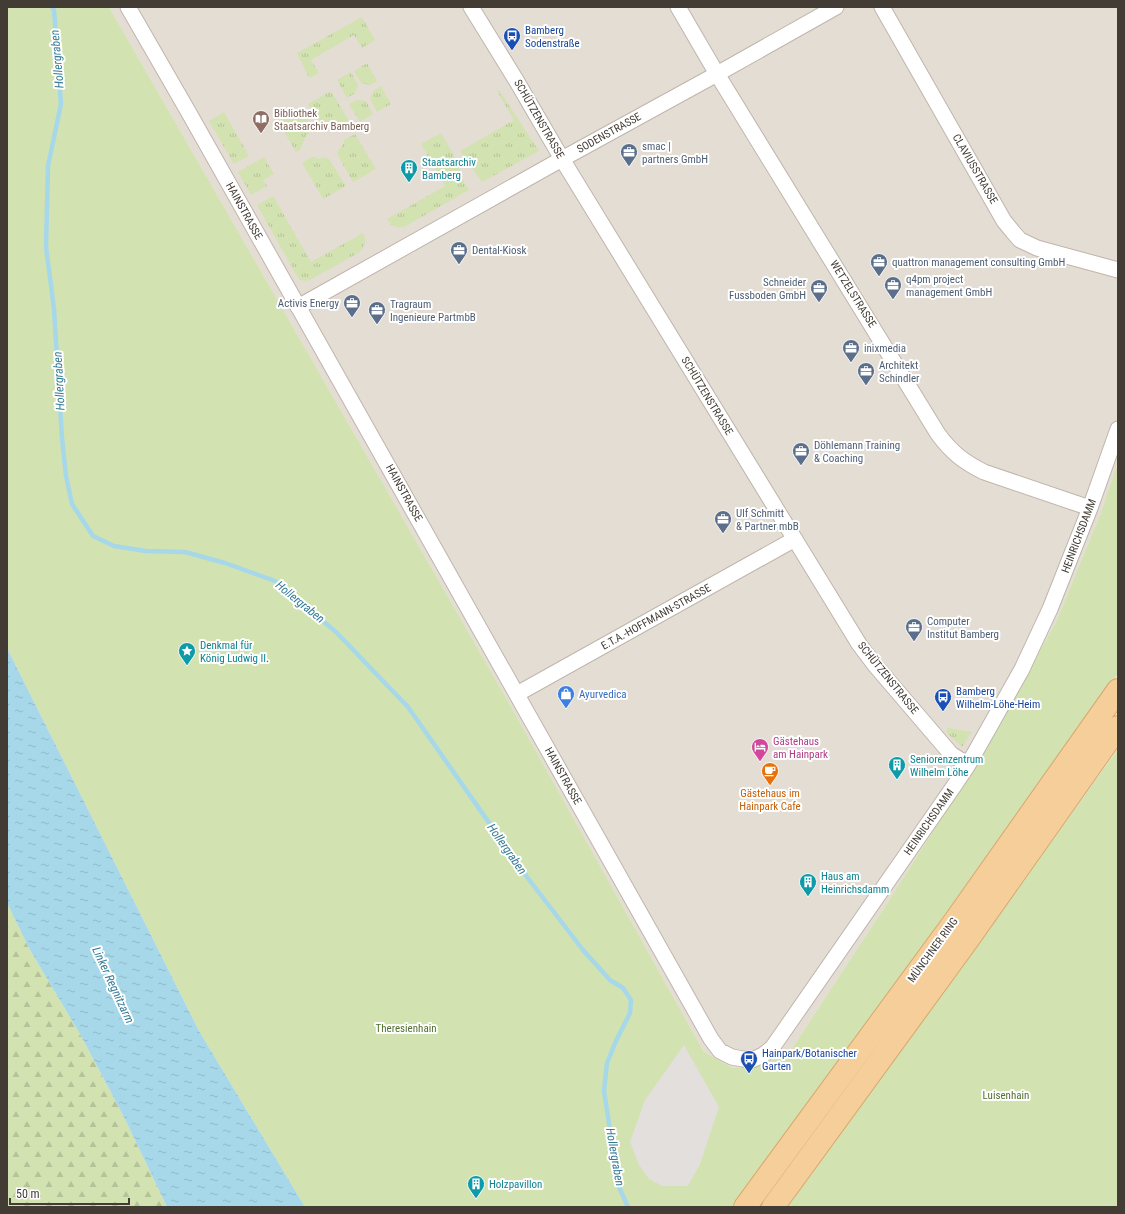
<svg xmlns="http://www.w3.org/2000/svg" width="1125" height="1214" font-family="'Roboto Condensed',sans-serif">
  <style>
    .residential { fill: #e4ddd4 }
    .grass { fill: url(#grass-tufts) }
    .forest { fill: url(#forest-firs) }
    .park { fill: #d3e2b1 }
    .parking { fill: #e2dfdd }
    .water { fill: url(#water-ripples) }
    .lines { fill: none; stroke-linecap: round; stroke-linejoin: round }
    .stream { stroke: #a6d8e9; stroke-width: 4.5 }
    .street-casing { stroke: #bfb5ac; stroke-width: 17 }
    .primary-casing { stroke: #d8a76c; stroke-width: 24 }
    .street { stroke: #fff; stroke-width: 15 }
    .primary { stroke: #f5ce9a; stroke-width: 22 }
    .labels { text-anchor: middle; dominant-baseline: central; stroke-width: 4; stroke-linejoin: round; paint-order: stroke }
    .transit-label { font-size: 11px; fill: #164399; stroke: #fff; text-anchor: start }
    .education-label { font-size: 11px; fill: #785e54; stroke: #fff; text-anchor: start }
    .street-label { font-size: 11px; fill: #433c35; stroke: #fff }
    .service-label { font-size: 11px; fill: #4e5e75; stroke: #fff; text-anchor: start }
    .culture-label { font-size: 11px; fill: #0d838f; stroke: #fff; text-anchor: start }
    .shop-label { font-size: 11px; fill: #366cbe; stroke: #fff; text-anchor: start }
    .hotel-label { font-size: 11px; fill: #b23c85; stroke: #fff; text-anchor: start }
    .food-label { font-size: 11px; fill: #c56008; stroke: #fff }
    .park-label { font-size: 11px; fill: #516f2e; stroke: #fff }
    .water-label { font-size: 12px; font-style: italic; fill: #357b96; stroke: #fff }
  </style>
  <defs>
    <pattern id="grass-tufts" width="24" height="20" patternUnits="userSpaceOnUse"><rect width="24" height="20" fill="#d3e2b1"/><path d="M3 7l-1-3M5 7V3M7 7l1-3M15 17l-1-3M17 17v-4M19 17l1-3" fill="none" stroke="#b6c399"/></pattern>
    <pattern id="forest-firs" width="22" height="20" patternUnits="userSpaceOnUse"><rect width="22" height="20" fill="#d3e2b1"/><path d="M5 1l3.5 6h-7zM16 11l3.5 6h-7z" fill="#b6c399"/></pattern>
    <pattern id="water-ripples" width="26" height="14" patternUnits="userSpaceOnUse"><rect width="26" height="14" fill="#a6d8e9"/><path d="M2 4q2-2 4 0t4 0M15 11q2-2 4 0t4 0" fill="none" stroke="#90bac8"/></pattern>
  </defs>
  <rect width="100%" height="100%" fill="#f1ece5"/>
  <path class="residential" d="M 109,7 L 1118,7 L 1118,462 L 1100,515 L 1056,622 L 973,768 L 890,899 L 791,1050 L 761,1066 L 733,1068 L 704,1052 L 509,703 Z"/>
  <path class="grass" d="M 362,17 L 375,40 L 362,48 L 354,35 L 311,60 L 319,73 L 309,78 L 297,53 Z
    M 367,63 L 377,81 L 370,85 L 361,83 L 354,71 Z
    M 351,72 L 358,85 L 355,93 L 347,98 L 337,80 Z
    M 381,86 L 391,104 L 377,112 L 370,99 L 373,91 Z
    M 499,90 L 539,151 L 482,182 L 460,151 L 514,120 L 497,91 Z
    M 331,91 L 350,123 L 345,125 L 330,122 L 320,124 L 308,104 Z
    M 357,100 L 366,101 L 373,114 L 360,122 L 349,104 Z
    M 301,108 L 313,128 L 306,136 L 300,150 L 296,152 L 278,121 Z
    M 224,112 L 249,156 L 234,164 L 209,121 Z
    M 441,133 L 454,155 L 464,182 L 469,190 L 404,227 C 396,228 391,226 387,219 L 445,186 L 421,144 Z
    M 355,134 L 376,169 L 353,182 L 337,154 C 338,149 344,147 344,140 Z
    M 314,156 L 318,159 L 326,157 L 329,159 L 346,186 L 323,199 L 302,163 Z
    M 264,157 L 274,174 L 263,180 L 267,186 L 251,195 L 238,172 Z
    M 273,196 L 311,262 L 363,233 C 367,239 365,246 360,252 L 308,281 L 300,280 L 297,276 L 257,205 Z
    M 948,728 L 949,728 L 972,732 L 962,747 L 947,733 L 946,730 Z"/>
  <path class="forest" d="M 7,903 L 30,950 L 80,1034 L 124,1117 L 167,1207 L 7,1207 Z"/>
  <path class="park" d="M 7,7 L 109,7 L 509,703 L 704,1052 L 733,1068 L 761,1066 L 791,1050 L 890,899 L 973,768 L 1056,622 L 1100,515 L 1118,462 L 1118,674 L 945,914 L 753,1183 L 733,1207 L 305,1207 L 199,1031 L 7,648 Z
    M 1118,749 L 1118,1207 L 788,1207 Z"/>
  <path class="parking" d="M 684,1045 L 719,1107 L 700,1164 L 688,1186 L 662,1186 L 649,1179 L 639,1165 L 630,1142 L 645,1100 Z"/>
  <path class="water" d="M 7,648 L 199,1031 L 305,1207 L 167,1207 L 124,1117 L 80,1034 L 30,950 L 7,903 Z"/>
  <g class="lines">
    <path class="stream" d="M 52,7 L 54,10 L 61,104 L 48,166 L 46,247 L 54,309 L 62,438 L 66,476 L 72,504 L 93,536 L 114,546 L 146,551 L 185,552 L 225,563 L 275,581 L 336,632 L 408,707 L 527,877 L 583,950 L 610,980 L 623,988 L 631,1000 L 630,1013 L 616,1041 L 607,1063 L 604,1091 L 619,1187 L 628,1207"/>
    <defs>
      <path id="street" d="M 128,7 L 189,113 L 711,1039 L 720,1051 L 732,1057 L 743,1059 L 752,1060 L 763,1055 L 772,1048 L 954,786 L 968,765 L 990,726 L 1022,669 L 1050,609 L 1090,508 L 1118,429
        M 471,7 L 516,80 L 562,159 L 859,644 L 874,664 L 951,754 L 968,765
        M 678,7 L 717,74 L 938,434 C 952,453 964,462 984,472 L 1090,508
        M 882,7 L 1004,221 L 1013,232 L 1020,240 L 1037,248 L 1118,270
        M 298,307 L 562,159 L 717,74 L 836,7
        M 517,694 L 795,539"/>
      <path id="primary" d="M 745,1207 L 954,922 L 1118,690
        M 773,1207 L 967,941 L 1118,727"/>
    </defs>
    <use href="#street" class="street-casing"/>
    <use href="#primary" class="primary-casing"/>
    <use href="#street" class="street"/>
    <use href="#primary" class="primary"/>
  </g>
  <defs>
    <symbol id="bus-pin" viewBox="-11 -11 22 30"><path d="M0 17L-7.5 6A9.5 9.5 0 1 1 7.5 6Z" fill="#1a4fb4" stroke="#fff"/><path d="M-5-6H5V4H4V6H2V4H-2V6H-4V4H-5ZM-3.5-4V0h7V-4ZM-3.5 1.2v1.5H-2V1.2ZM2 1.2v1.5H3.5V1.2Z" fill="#fff"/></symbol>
    <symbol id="library-pin" viewBox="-11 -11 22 30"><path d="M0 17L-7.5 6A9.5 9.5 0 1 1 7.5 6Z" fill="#8d6e63" stroke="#fff"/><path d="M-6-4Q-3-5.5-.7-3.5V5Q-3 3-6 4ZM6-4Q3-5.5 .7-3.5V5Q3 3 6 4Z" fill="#fff"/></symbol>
    <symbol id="office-pin" viewBox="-11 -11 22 30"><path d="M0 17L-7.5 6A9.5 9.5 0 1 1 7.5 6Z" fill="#5c6f8a" stroke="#fff"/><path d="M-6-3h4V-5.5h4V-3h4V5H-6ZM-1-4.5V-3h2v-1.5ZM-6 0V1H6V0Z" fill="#fff"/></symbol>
    <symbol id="building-pin" viewBox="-11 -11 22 30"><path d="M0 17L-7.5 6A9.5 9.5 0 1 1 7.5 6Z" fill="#0f9aa8" stroke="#fff"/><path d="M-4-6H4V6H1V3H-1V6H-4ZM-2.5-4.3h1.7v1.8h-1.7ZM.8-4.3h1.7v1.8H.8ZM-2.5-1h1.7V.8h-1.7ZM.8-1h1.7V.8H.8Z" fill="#fff"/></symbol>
    <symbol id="sight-pin" viewBox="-11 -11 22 30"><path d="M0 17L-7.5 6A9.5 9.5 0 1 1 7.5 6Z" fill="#0f9aa8" stroke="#fff"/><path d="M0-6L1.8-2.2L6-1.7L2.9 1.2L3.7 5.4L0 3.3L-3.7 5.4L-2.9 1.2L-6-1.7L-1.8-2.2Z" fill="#fff"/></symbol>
    <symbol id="shop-pin" viewBox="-11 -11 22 30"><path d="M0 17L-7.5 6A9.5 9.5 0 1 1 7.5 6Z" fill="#3f7fe0" stroke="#fff"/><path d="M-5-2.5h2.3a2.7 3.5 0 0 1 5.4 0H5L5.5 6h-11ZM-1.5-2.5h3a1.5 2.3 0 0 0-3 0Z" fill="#fff"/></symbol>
    <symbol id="hotel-pin" viewBox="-11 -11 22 30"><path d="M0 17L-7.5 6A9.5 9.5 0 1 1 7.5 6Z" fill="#d1479c" stroke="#fff"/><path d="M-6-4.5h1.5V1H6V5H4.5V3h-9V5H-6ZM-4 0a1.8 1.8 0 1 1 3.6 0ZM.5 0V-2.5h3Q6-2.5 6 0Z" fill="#fff"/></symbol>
    <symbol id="cafe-pin" viewBox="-11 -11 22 30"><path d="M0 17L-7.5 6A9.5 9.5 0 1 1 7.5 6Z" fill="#e8710a" stroke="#fff"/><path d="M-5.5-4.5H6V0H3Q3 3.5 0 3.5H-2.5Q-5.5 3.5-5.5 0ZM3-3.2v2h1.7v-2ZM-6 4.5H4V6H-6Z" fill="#fff"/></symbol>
  </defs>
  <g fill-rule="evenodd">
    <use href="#bus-pin" x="502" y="26" width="20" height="27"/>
    <use href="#library-pin" x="251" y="109" width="20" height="27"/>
    <use href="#office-pin" x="619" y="142" width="20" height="27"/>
    <use href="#building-pin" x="399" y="158" width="20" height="27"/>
    <use href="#office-pin" x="449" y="240" width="20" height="27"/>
    <use href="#office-pin" x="869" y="252" width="20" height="27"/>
    <use href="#office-pin" x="883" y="275" width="20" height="27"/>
    <use href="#office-pin" x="809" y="278" width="20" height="27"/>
    <use href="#office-pin" x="342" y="293" width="20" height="27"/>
    <use href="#office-pin" x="367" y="300" width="20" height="27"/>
    <use href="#office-pin" x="841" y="338" width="20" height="27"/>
    <use href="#office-pin" x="856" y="361" width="20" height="27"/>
    <use href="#office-pin" x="791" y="441" width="20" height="27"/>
    <use href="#office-pin" x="713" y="509" width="20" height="27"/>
    <use href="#office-pin" x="904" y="617" width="20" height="27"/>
    <use href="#sight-pin" x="177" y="641" width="20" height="27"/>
    <use href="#shop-pin" x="556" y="684" width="20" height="27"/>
    <use href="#bus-pin" x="933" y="687" width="20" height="27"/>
    <use href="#hotel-pin" x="750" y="737" width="20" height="27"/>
    <use href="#building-pin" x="887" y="755" width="20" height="27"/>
    <use href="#cafe-pin" x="760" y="761" width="20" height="27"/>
    <use href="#building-pin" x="798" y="872" width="20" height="27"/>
    <use href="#bus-pin" x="739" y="1049" width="20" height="27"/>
    <use href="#building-pin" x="466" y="1174" width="20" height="27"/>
  </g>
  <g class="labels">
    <g class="transit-label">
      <text x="525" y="30">Bamberg<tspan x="525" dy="13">Sodenstraße</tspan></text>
      <text x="956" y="691">Bamberg<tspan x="956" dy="13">Wilhelm-Löhe-Heim</tspan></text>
      <text x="762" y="1053">Hainpark/Botanischer<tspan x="762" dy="13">Garten</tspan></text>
    </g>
    <g class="education-label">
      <text x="274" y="113">Bibliothek<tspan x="274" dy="13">Staatsarchiv Bamberg</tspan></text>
    </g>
    <g class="street-label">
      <text transform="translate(539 119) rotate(60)">SCHÜTZENSTRASSE</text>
      <text transform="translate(609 133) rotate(-29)">SODENSTRASSE</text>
      <text transform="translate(975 169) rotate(60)">CLAVIUSSTRASSE</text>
      <text transform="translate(244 211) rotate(61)">HAINSTRASSE</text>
      <text transform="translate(853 294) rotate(58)">WETZELSTRASSE</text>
      <text transform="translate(707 396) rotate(59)">SCHÜTZENSTRASSE</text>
      <text transform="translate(404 493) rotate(61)">HAINSTRASSE</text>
      <text transform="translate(1079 536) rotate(-69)">HEINRICHSDAMM</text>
      <text transform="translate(656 617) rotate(-29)">E.T.A.-HOFFMANN-STRASSE</text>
      <text transform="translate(888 678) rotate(51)">SCHÜTZENSTRASSE</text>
      <text transform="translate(563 776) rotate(61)">HAINSTRASSE</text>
      <text transform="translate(929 822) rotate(-55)">HEINRICHSDAMM</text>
      <text transform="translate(933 950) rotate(-54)">MÜNCHNER RING</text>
    </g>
    <g class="service-label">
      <text x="642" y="146">smac |<tspan x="642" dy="13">partners GmbH</tspan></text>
      <text x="472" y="250">Dental-Kiosk</text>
      <text x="892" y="262">quattron management consulting GmbH</text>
      <text x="906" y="279">q4pm project<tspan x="906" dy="13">management GmbH</tspan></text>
      <text x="806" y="282" text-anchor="end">Schneider<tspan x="806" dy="13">Fussboden GmbH</tspan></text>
      <text x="339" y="303" text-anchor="end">Activis Energy</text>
      <text x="390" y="304">Tragraum<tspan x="390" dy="13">Ingenieure PartmbB</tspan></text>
      <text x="864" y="348">inixmedia</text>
      <text x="879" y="365">Architekt<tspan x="879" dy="13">Schindler</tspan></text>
      <text x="814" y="445">Döhlemann Training<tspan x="814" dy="13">&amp; Coaching</tspan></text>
      <text x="736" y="513">Ulf Schmitt<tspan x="736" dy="13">&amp; Partner mbB</tspan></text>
      <text x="927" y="621">Computer<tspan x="927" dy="13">Institut Bamberg</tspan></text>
    </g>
    <g class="culture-label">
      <text x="422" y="162">Staatsarchiv<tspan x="422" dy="13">Bamberg</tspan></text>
      <text x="200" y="645">Denkmal für<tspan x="200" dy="13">König Ludwig II.</tspan></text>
      <text x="910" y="759">Seniorenzentrum<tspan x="910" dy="13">Wilhelm Löhe</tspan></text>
      <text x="821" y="876">Haus am<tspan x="821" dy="13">Heinrichsdamm</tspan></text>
      <text x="489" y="1184">Holzpavillon</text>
    </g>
    <g class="shop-label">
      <text x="579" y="694">Ayurvedica</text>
    </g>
    <g class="hotel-label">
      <text x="773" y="741">Gästehaus<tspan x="773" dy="13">am Hainpark</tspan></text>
    </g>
    <g class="food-label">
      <text x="770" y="793">Gästehaus im<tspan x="770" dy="13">Hainpark Cafe</tspan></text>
    </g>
    <g class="park-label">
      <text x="406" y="1028">Theresienhain</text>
      <text x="1006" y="1095">Luisenhain</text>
    </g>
    <g class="water-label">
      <text transform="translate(57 59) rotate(-95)">Hollergraben</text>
      <text transform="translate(59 381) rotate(-93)">Hollergraben</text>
      <text transform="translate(300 602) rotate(39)">Hollergraben</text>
      <text transform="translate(507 849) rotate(55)">Hollergraben</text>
      <text transform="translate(113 985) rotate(65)">Linker Regnitzarm</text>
      <text transform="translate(615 1157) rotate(80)">Hollergraben</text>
    </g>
  </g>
  <rect width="1125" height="1214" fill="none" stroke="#433c35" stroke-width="16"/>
  <path d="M10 1198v6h119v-6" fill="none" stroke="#433c35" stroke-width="2"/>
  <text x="16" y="1198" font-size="12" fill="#433c35" stroke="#ffffff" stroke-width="3" paint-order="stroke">50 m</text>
</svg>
